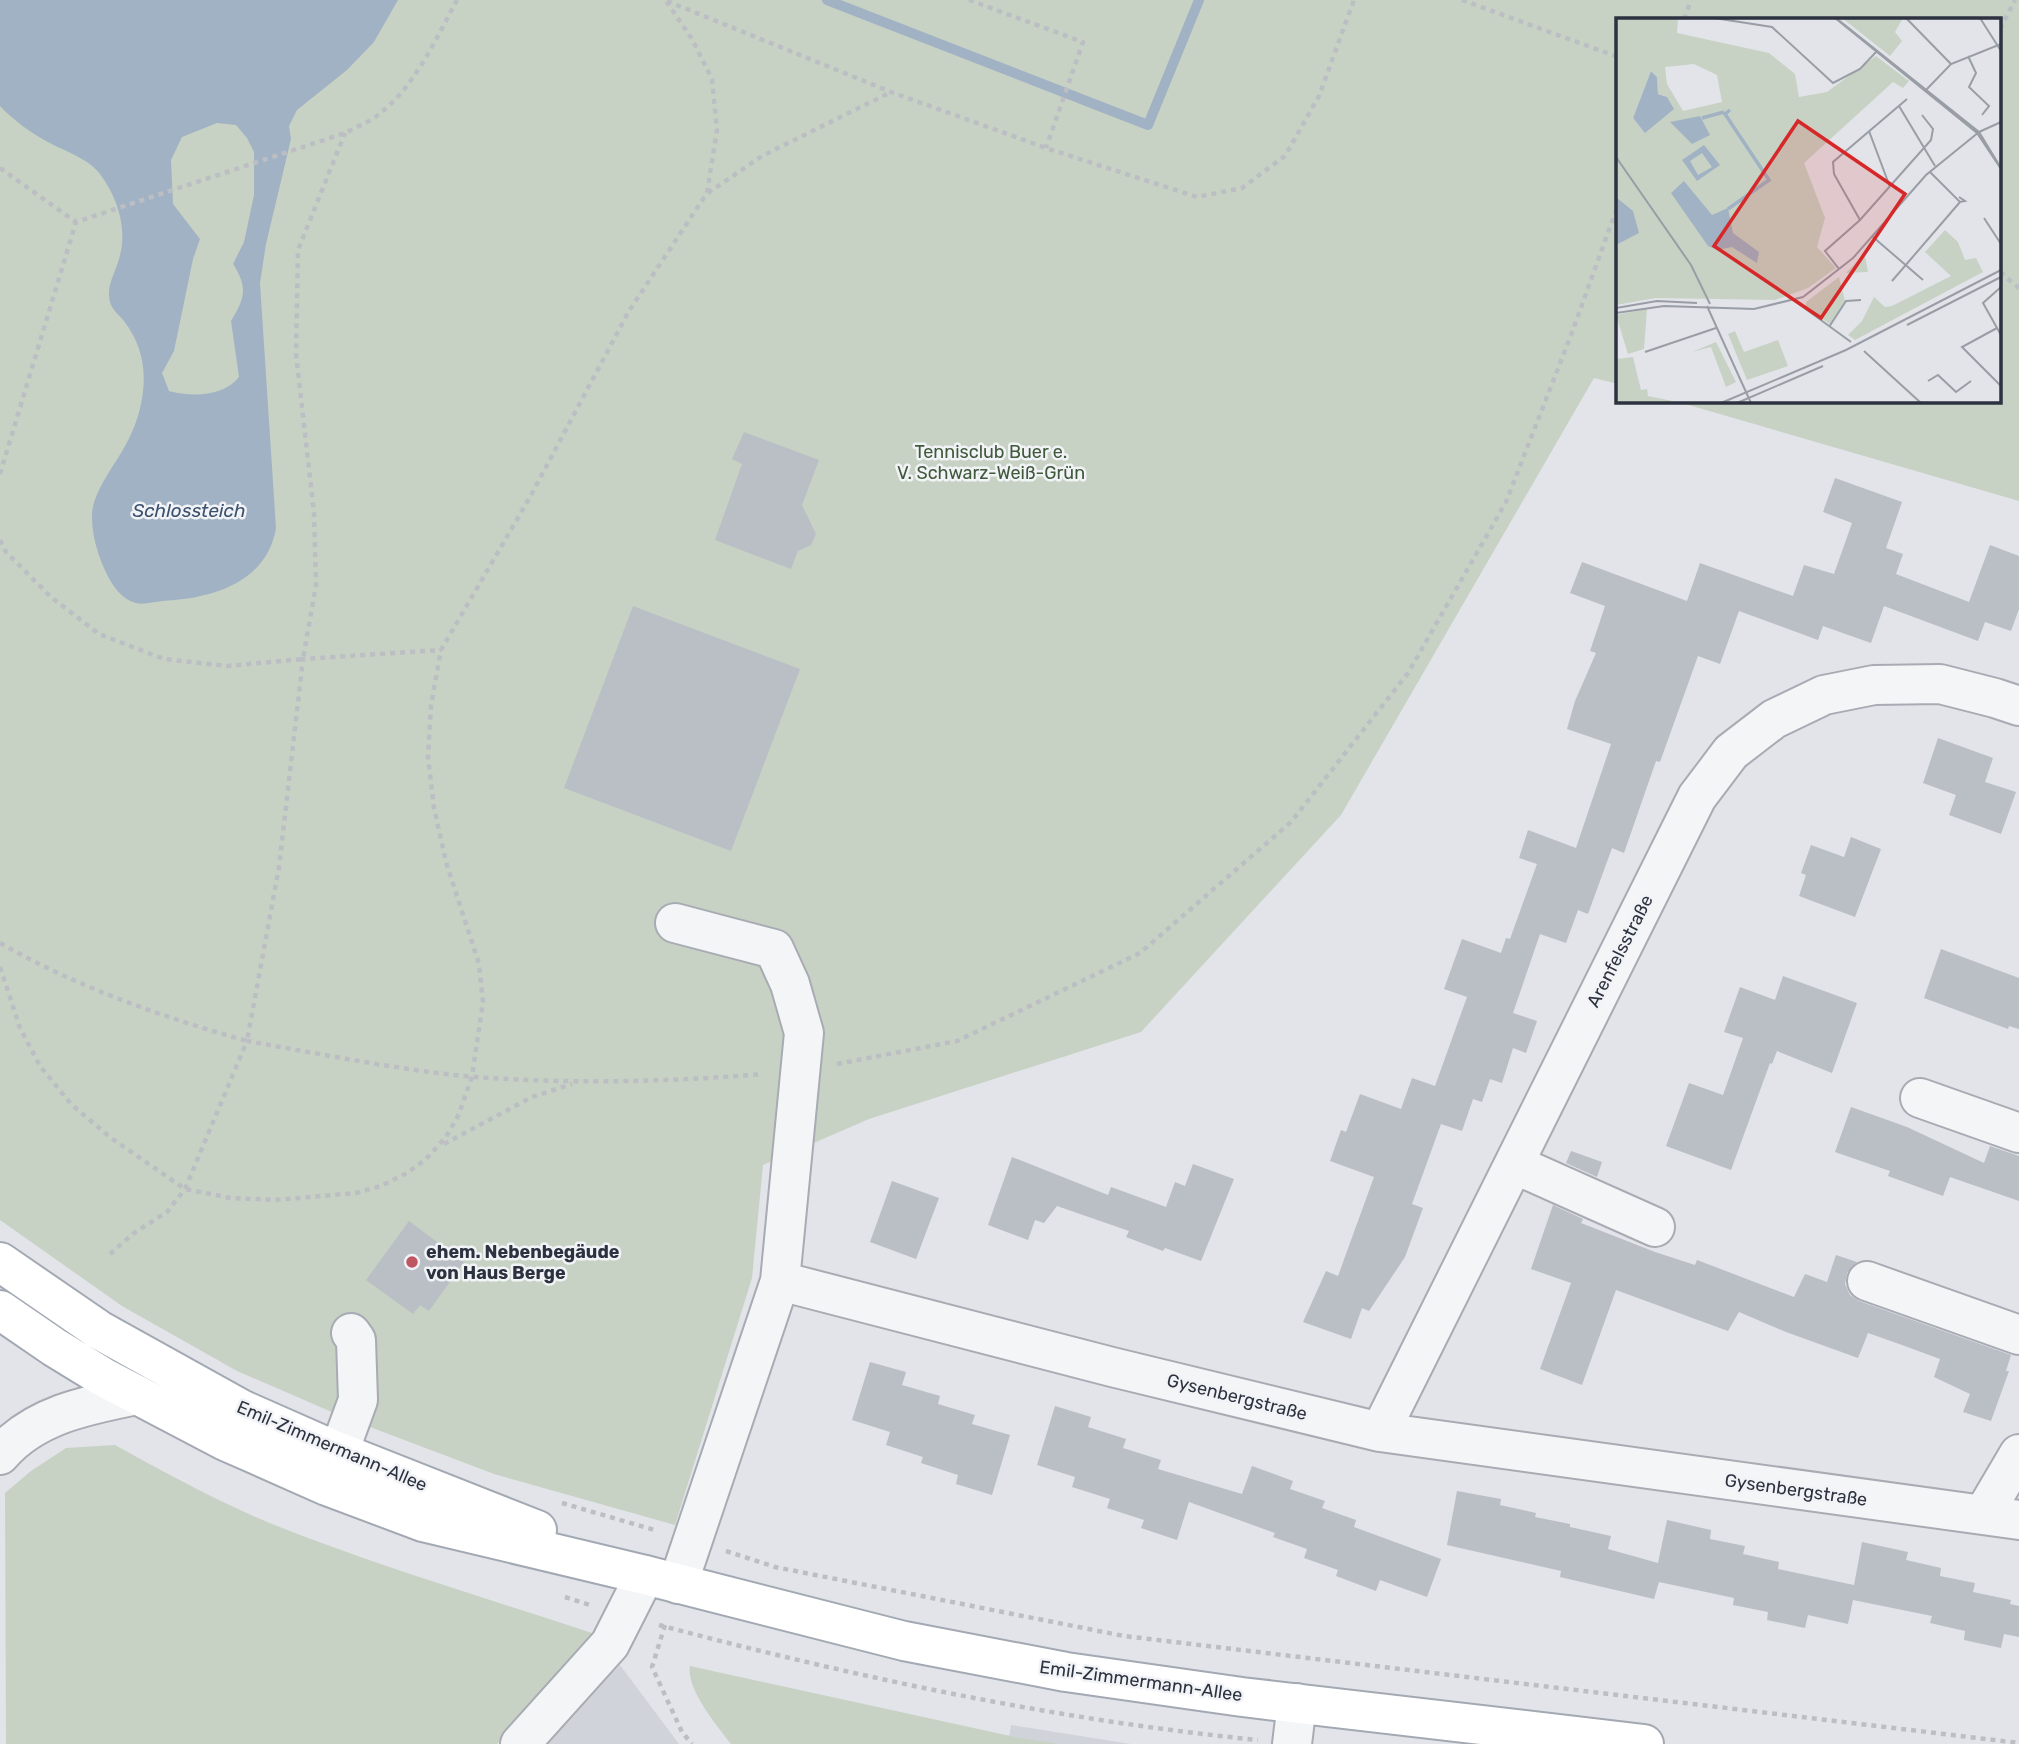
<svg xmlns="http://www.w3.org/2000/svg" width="2019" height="1744" font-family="Rubik,sans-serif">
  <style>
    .built { fill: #d0d4da }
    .green { fill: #c7d2c4 }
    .water { fill: #a1b2c4; fill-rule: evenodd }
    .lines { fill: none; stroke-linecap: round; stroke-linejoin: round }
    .stream { stroke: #a1b2c4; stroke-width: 10 }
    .building { fill: #babec5 }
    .minor-casing { stroke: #a8abb3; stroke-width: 42 }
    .major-casing { stroke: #a3a9b3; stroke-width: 42 }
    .path { stroke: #bcbec3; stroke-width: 4.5; stroke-dasharray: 5 5; stroke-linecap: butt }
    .minor { stroke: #f4f5f7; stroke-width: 38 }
    .major { stroke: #fff; stroke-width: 38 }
    .poi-dot { fill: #bf5664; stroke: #f1f3f6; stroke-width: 2.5 }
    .labels { text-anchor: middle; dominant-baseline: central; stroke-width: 5; stroke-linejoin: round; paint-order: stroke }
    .park-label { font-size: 18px; fill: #40593b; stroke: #f1f3f6 }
    .street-label { font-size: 18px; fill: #2c323f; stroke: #f1f3f6 }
    .poi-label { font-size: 18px; font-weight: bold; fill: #2c323f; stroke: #f1f3f6; text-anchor: start }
    .water-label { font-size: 19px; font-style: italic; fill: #3b516e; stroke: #f1f3f6 }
    .inset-river { fill: none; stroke: #a1b2c4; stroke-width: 3.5 }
    .inset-road { fill: none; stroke: #999da5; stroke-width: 2 }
    .view { fill: #d62828; fill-opacity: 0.15; stroke: #d62828; stroke-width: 3.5 }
    .inset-edge { fill: none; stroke: #2c323f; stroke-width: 3.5 }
  </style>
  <rect width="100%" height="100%" fill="#e2e4e9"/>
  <path class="built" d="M 620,1665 L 679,1744 L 542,1744 Z
    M 1011,1725 L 1131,1744 L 1008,1744 Z"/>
  <path class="green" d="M 0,0 L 2019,0 L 2019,501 L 1675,401 L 2000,401 L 2000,19 L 1618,19 L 1618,384 L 1594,378 L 1341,815 L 1141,1032 L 869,1119 L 763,1165 L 752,1278 L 675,1525 L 494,1474 L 341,1416 L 237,1371 L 122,1306 L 0,1220 Z
    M 115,1445 C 164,1472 215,1500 267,1522 C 374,1565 486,1598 595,1634 L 497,1744 L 6,1744 L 5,1493 L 31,1471 L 66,1448 Z
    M 690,1666 L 1015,1737 L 1060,1744 L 731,1744 C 717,1726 686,1689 690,1666 Z"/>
  <path class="water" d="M 0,0 L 398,0 L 374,42 L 347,70 L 297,110 L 289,126 L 291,139 L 266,244 L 260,283 L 276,528 C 267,583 211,599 162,601 C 154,602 143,605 136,603 C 120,599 110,582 104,568 C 97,552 92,534 92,517 C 91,494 115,465 125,446 C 135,428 141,410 143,391 C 146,365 140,342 124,321 C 116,312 109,307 109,295 C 108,284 116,270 119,259 C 128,230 118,198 100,174 C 88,158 64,151 46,141 C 30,132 13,120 0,106 ZM 217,123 L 236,125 L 247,138 L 254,152 L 254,195 L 244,242 L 233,264 C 248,287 245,298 231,321 L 239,377 C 223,397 192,397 169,391 L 162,373 L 174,351 L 193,259 L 200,239 L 173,204 L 171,160 L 182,137 Z"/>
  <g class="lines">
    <path class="stream" d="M 827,0 L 1148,125 L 1199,0"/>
  </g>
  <path class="building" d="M 744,432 L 819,460 L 802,505 L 816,534 L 811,545 L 798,551 L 791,569 L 715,540 L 742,464 L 732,459 Z
    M 1835,478 L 1902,502 L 1886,548 L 1903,554 L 1896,574 L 1969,602 L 1990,545 L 2019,556 L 2019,609 L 2011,631 L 1985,622 L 1978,641 L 1884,606 L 1871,643 L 1823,626 L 1818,640 L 1739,611 L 1720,664 L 1698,656 L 1660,762 L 1656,761 L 1624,853 L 1612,848 L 1588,914 L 1578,910 L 1566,943 L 1540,934 L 1513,1013 L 1537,1021 L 1526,1053 L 1513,1048 L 1502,1083 L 1490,1079 L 1482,1102 L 1473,1099 L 1462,1131 L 1441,1124 L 1412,1204 L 1423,1208 L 1405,1257 L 1369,1311 L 1362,1308 L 1351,1339 L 1303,1322 L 1326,1271 L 1338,1276 L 1374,1177 L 1330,1161 L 1341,1130 L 1346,1132 L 1360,1094 L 1401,1109 L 1412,1078 L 1435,1086 L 1467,997 L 1444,989 L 1462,939 L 1501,953 L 1506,938 L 1510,939 L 1537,864 L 1519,858 L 1528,830 L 1576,848 L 1611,744 L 1567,729 L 1575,701 L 1596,653 L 1590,651 L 1605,606 L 1570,593 L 1582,562 L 1687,601 L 1700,563 L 1793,596 L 1804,565 L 1834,574 L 1852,523 L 1823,512 Z
    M 633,606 L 800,669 L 731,851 L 564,788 Z
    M 1938,738 L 1993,758 L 1985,782 L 2016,792 L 2001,834 L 1949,815 L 1956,795 L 1923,783 Z
    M 1851,837 L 1881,849 L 1855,917 L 1799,896 L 1806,875 L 1801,873 L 1811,845 L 1844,857 Z
    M 1941,949 L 2019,978 L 2019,1029 L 2009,1026 L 2008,1029 L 1924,998 Z
    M 1783,976 L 1857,1003 L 1832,1073 L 1777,1051 L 1772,1064 L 1770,1063 L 1731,1170 L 1666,1146 L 1689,1083 L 1723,1095 L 1743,1038 L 1724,1032 L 1740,987 L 1775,1000 Z
    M 1851,1107 L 1907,1127 L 1984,1163 L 1990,1146 L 2019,1156 L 2019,1201 L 1950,1177 L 1943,1196 L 1888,1176 L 1890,1171 L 1835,1152 Z
    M 1571,1151 L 1602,1162 L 1597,1177 L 1566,1163 Z
    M 1012,1157 L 1108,1195 L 1111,1187 L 1166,1207 L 1175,1182 L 1185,1186 L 1193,1164 L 1234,1179 L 1201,1261 L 1165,1248 L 1163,1251 L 1126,1237 L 1129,1231 L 1057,1206 L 1044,1223 L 1035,1220 L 1028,1240 L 988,1225 Z
    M 892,1181 L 939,1198 L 916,1259 L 870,1242 Z
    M 1553,1205 L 1583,1219 L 1581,1223 L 1655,1252 L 1695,1265 L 1697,1260 L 1794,1297 L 1805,1274 L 1827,1282 L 1836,1255 L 1857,1262 L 1847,1273 L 1845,1284 L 1850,1295 L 1859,1301 L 2011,1355 L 2006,1371 L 2009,1371 L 1991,1421 L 1963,1412 L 1970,1394 L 1934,1377 L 1940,1359 L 1902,1345 L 1868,1333 L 1858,1358 L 1786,1332 L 1739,1312 L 1728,1331 L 1616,1290 L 1582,1385 L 1540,1369 L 1571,1283 L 1531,1269 Z
    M 409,1221 L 464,1262 L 429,1311 L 420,1305 L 413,1314 L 366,1280 Z
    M 870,1362 L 906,1372 L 902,1385 L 940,1396 L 938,1404 L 975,1415 L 972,1424 L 1010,1435 L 992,1495 L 956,1484 L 958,1475 L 921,1463 L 923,1457 L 886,1445 L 890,1432 L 852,1420 Z
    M 1055,1406 L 1091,1417 L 1088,1427 L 1126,1439 L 1123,1448 L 1161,1460 L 1158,1469 L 1242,1494 L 1252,1466 L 1293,1481 L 1290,1489 L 1325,1501 L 1322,1508 L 1356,1520 L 1354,1527 L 1441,1559 L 1427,1597 L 1380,1580 L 1376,1591 L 1336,1576 L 1338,1570 L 1304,1558 L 1307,1549 L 1273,1537 L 1275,1533 L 1189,1502 L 1177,1540 L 1141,1528 L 1144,1520 L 1107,1508 L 1110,1499 L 1072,1487 L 1075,1477 L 1037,1465 Z
    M 1457,1491 L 1501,1499 L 1500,1505 L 1536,1513 L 1535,1517 L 1570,1524 L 1570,1527 L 1611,1536 L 1608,1549 L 1658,1563 L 1667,1520 L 1711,1530 L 1710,1539 L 1745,1546 L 1743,1554 L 1779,1562 L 1778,1569 L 1854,1585 L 1862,1542 L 1908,1552 L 1906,1560 L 1941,1568 L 1940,1576 L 1975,1583 L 1973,1592 L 2011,1600 L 2010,1604 L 2019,1606 L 2019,1637 L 2004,1634 L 2001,1648 L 1964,1640 L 1965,1631 L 1930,1623 L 1932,1616 L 1853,1600 L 1848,1624 L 1808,1615 L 1805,1628 L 1767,1620 L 1768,1612 L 1733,1605 L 1734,1598 L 1659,1582 L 1654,1599 L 1560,1577 L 1561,1571 L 1447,1545 Z"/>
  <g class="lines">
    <defs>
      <path id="minor" d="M 675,923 L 774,949 L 790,984 L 804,1033 L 780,1281
        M 1920,1098 L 2019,1133
        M 1514,1164 L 1655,1227
        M 1867,1281 L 2019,1335
        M 1380,1432 L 1697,797 L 1731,752 L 1774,719 L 1824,695 L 1874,685 L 1940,684 L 1995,698 L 2019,706
        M 0,1455 C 34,1415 87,1405 137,1395
        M 328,1482 L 358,1400 L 356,1340 L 351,1333
        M 1983,1515 L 2019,1454
        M 678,1584 L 780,1281 L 1112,1367 L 1380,1432 L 2019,1520
        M 520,1744 L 610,1644 L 645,1575
        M 1292,1744 L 1297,1703"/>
      <path id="major" d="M 0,1262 L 99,1330 L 243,1410 L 329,1448 L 537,1530
        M 0,1310 L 54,1347 L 103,1377 L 223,1440 L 327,1486 L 423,1522 L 645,1575 L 904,1641 L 1066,1672 L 1242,1697 L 1644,1744"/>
    </defs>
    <use href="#minor" class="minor-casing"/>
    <use href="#major" class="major-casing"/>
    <path class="path" d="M 969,0 L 1083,42 L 1046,148
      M 1462,0 L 1618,57
      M 667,1 L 891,92 L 1046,148 L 1197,197 L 1242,188 L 1285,156 L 1319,96 L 1354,0
      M 1684,19 L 1691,0
      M 2000,29 L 2015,0
      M 0,168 L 76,222 L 345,133 C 356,127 370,122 379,114 C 414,88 437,37 457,0
      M 708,193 L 762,156 L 891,92
      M 2000,272 L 2019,288
      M 0,474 L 76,222
      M 0,540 L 6,552 L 51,597 L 99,634 L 164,659 L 227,666 L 303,659 L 316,585 L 314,513 L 296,354 L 298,250 L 345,133
      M 0,943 C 77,987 162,1017 247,1041 L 279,867 L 303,659 L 441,650
      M 0,967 L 20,1028 L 40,1066 L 71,1104 L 111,1138 L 185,1189 L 231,1198 L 275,1200 L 356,1193 L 381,1186 L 407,1173 L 426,1159 L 446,1137 L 459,1114 L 472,1076 L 483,1002 L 479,964 L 446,862 L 434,808 L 428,757 L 431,705 L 441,650 L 530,497 L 629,311 L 707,193 L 717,130 L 712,79 L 692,39 L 666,1
      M 837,1064 L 957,1041 L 1140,953 L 1291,822 L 1408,673 L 1506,502 L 1571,335 L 1618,205
      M 444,1144 L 532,1097 L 572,1084
      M 110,1254 L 134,1233 L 167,1212 L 185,1189 L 247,1041 C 322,1054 398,1070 474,1077 C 571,1084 667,1082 763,1074
      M 562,1503 L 658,1531
      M 726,1551 L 775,1567 L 1124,1636 L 2019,1743
      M 565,1597 L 590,1605
      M 659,1625 C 855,1677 1056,1720 1258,1740
      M 665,1625 L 652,1667 L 682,1732 L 692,1744"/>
    <use href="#minor" class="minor"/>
    <use href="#major" class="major"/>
  </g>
  <circle class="poi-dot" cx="412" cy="1262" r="7"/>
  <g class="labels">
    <g class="park-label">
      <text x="991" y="452">Tennisclub Buer e.<tspan x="991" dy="21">V. Schwarz-Weiß-Grün</tspan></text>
    </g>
    <g class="street-label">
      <text transform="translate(1620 951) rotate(-63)">Arenfelsstraße</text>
      <text transform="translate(1237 1397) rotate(14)">Gysenbergstraße</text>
      <text transform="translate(332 1446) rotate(23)">Emil-Zimmermann-Allee</text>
      <text transform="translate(1796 1490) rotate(8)">Gysenbergstraße</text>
      <text transform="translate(1141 1681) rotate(8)">Emil-Zimmermann-Allee</text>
    </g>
    <g class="poi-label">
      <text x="426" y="1252">ehem. Nebenbegäude<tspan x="426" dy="21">von Haus Berge</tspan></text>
    </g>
    <g class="water-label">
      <text x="189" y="510">Schlossteich</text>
    </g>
  </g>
  <g transform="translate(1616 18)">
    <rect width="385" height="385" fill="#e2e4e9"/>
    <path d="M 0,0 L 62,0 L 61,15 L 153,35 L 179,56 L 183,79 L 211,74 L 260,38 L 293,63 L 287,70 L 277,64 L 188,145 L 209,200 L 201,229 L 220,250 L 192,270 L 159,282 L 40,280 L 0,287 ZM 78,46 L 101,57 L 106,84 L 67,93 L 51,66 L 49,49 ZM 35,53 L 41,59 L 42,76 L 49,78 L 55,93 L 30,114 L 17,100 ZM 226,0 L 287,0 L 279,14 L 286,23 L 274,38 ZM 329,212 L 342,224 L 349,242 L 360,240 L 367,254 L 239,322 L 232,317 L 246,303 L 258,279 L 269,289 L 276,288 L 335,258 L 309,234 ZM 257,227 L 249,238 L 252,254 L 230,255 ZM 223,259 L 229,283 L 214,306 L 190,290 L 190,284 ZM 31,291 L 28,331 L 12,336 L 0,297 ZM 119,313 L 128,334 L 162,322 L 172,348 L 131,362 L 112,316 ZM 100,324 L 120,364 L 110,369 L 95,329 L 76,334 ZM 17,339 L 25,372 L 31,371 L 32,378 L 66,385 L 0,385 L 0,341 Z" fill="#c7d2c4" fill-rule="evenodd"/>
    <path d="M 35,53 L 41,59 L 42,76 L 51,79 L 58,91 L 29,115 L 17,100 ZM 84,98 L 94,117 L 76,126 L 54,104 ZM 88,127 L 104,147 L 81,163 L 66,142 ZM 86,135 L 96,149 L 82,157 L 74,143 ZM 68,163 L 96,197 L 112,190 L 117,215 L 143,234 L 141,245 L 116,229 L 101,232 L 92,228 L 55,175 ZM 1,180 L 17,193 L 23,215 L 0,227 Z" fill="#a1b2c4" fill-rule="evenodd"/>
    <path class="inset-river" d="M 86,100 L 108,94M 112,191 L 153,162 L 109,96 L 114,92"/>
    <path class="inset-road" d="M 98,0 L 156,9 L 217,65 L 244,51 L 261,33M 219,0 L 361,115 L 385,151M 220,0 L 363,114 L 385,150M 290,0 L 335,46M 364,0 L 385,33M 352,38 L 360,55 L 353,69 L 373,88 L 366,97M 310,72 L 335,46 L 385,26M 283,88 L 319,148M 253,113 L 274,169M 363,114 L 385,104M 0,139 L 75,247 L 94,286M 314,154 L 344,184 L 349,183 L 343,179M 368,200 L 385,226M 244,202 L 218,156 L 217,144 L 291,81M 257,219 L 307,262M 223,251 L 209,233 L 244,202 L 315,122 L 317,111 L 306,97M 276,263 L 344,184M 385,269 L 367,285 L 385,317M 176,281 L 235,324M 91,288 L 135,385M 0,290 L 41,283 L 81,285M 0,295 L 48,288 L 138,291 L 187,279 L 237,240 L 310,157 L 363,114M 291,307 L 385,259M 213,309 L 230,283 L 245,282M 381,310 L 346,329 L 385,368M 248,333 L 305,385M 29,334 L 100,310M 312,363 L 322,357 L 340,374 L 355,363M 105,385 L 230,332 L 385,252M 121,385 L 207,348"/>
    <path class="view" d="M 182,103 L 289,176 L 205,300 L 98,228 Z"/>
    <rect width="385" height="385" class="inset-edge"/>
  </g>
</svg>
